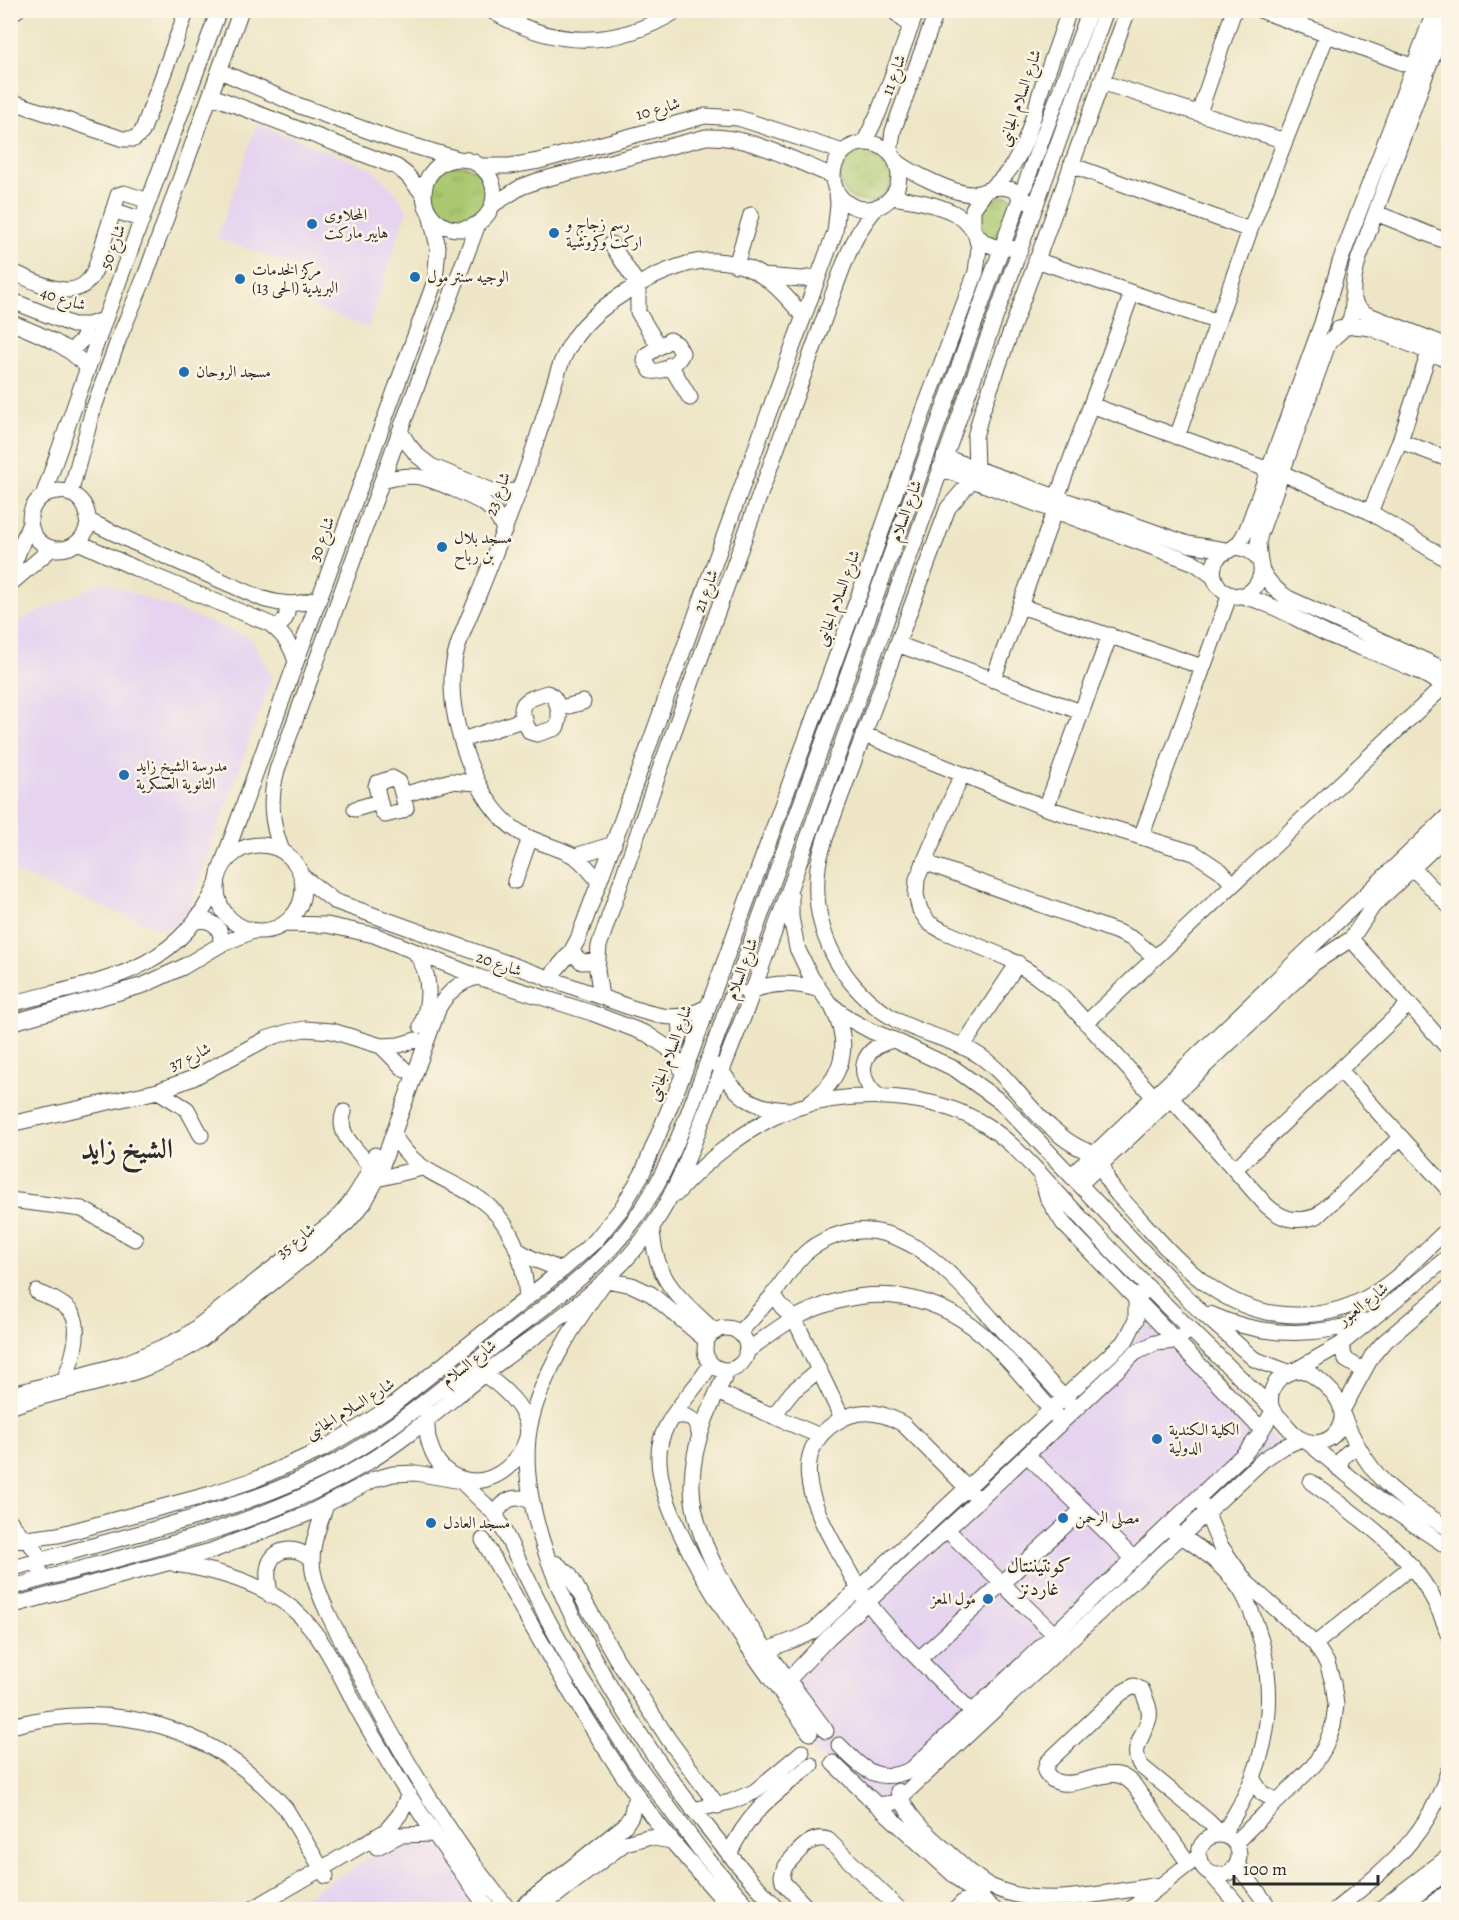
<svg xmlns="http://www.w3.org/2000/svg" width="1459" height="1920" font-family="Alegreya,Amiri,serif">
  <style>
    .built { fill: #e5d3f0 }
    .grass { fill: url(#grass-tufts); stroke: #6a7a4e; stroke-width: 1.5 }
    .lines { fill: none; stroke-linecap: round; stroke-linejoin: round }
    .minor-casing { stroke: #484742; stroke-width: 17 }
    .minor { stroke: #fff; stroke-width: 15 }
    .poi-dot { fill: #1f6fb2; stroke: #fcf5e5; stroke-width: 2 }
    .labels { text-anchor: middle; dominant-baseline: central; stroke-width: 5; stroke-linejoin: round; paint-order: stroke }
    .street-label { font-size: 16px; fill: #2b2b2b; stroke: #fcf5e5 }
    .poi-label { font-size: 16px; fill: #2b2b2b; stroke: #fcf5e5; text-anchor: start }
    .quarter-label { font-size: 20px; fill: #2b2b2b; stroke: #fcf5e5 }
    .town-label { font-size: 28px; font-weight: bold; fill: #2b2b2b; stroke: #fcf5e5 }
  </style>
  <defs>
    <pattern id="grass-tufts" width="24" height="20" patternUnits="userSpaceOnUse" patternTransform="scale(1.5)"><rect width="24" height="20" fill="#aac870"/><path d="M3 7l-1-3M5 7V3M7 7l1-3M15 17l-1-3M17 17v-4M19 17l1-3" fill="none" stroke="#92ac61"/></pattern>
  </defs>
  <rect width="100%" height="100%" fill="#fcf5e5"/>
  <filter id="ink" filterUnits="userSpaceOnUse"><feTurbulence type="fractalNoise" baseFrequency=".0167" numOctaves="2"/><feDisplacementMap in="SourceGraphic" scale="12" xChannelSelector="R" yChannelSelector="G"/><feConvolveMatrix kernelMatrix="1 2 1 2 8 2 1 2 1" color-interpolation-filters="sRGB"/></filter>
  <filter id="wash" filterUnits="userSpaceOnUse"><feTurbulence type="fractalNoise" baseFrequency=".008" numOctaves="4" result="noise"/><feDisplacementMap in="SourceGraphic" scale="24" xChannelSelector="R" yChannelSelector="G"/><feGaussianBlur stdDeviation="1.35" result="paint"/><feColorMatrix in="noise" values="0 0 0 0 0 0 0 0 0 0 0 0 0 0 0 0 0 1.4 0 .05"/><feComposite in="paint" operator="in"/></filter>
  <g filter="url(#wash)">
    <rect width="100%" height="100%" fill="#ede5c5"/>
    <path class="built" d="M 257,124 L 372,169 L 395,192 L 407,210 L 368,328 L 302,302 L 312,272 L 217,238 Z
      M 103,582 L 251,638 L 272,678 L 185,919 L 165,930 L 11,872 L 11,627 L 12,624 Z
      M 1152,1321 L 1281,1445 L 902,1795 L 876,1815 L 795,1730 L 786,1711 L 767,1683 L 911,1554 L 1097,1379 Z
      M 434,1822 L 497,1909 L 282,1910 L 405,1837 Z"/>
    <path class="grass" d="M839 175a27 27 0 1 1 54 0a27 27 0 1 1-54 0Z
      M430 194a29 29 0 1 1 58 0a29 29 0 1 1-58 0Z
      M 1008,195 L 1014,200 L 1000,241 L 988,238 L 979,227 C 978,205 986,198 1008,195 Z"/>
  </g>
  <g filter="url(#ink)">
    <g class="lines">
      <defs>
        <path id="minor" d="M 490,10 C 554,48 613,50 678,10
          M 893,10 L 911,27
          M 1128,10 L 982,411 L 975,437 L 976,469 L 972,480 L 948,508 L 826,836 C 823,846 819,857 818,867 C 810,930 842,989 896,1020 C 923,1035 954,1039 980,1056 C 1009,1076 1027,1108 1054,1130 C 1062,1137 1071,1144 1080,1148 C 1088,1152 1094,1152 1100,1159 C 1104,1164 1104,1170 1106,1176 C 1108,1183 1113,1189 1118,1195 C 1170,1250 1214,1316 1298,1315 C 1325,1315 1353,1307 1376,1292 C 1403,1275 1425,1250 1448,1229
          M 1260,10 L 1414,67
          M 10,14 L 17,10
          M 220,71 L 300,106 L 394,140 L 458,159
          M 1101,82 L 1285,141
          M 212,96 L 397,167 L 407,175 L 423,194
          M 10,101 L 123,139 L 134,139 L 142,132 L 187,10
          M 1199,113 L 1234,10
          M 864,143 L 878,114 L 917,10
          M833 176a33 33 0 1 1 66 0a33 33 0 1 1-66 0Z
          M 890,153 L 893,131 L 937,10
          M424 194a35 35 0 1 1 70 0a35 35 0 1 1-70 0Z
          M 895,160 C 909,172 954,194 972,194 C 979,194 984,191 990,189 C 1004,184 1018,190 1027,201
          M 1071,165 L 1250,230
          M 481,166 L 510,166 L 539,161 L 705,116 L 738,118 L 843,152
          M 990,189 C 1026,162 1030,124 1043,84 C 1052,60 1061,35 1069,10
          M 891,197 C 912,200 934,203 954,213 C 978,225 975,251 1010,247
          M 494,204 L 521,187 L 537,181 L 706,137 C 750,135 792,160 833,176
          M 113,210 L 142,220
          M 1376,213 L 1448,242
          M 973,230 L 973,209 L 985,192
          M 611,244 L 638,285 L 638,312 L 659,347
          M 1036,260 L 1218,322
          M 736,265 L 751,215
          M 10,271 C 38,282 78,308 95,270 L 118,195 L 124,193 L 149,201
          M 763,276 L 802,279 L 818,276
          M 1352,297 L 1358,308 L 1366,314 L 1448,346
          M 10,300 L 73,325 L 89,325 L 105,319
          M 10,322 C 39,334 67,344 88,368
          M 1338,329 L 1354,326 L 1371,328 L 1448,360
          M 670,340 L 677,344 L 682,353 C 679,363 662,373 651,371 L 645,361 L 646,355 Z
          M 71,351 L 85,337 L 84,326
          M 670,365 L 690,398
          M 1091,405 L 1269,470
          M 400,431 L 408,444 L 418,456 L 431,466 L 495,492 L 519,491
          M 1177,437 L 1250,230 L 1327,35
          M 1400,441 L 1448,459
          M 944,457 L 1188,544 L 1226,550
          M 940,468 L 1195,563 L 1214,577
          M 1282,473 L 1370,512 L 1448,560
          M 382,481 C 411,472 424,476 451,488 C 463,493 475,498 486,505 L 494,512 L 505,530
          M30 520a29 29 0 1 1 58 0a29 29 0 1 1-58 0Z
          M 70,494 L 92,413 L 119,338 L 146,274 L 241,10
          M 43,496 L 105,319 L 219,10
          M 1057,497 L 1132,293
          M 1370,512 L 1400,441 L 1433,340
          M 87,520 L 135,543 L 263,599 C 283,605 300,606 320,597
          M 78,542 L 135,568 L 270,624 C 284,635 291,645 296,662
          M 1234,547 C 1288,552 1250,619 1220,588 C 1215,582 1212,574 1214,566 C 1216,555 1225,553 1233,548 C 1240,544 1244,535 1247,529 L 1322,323 L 1340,262 L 1435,10
          M 1260,562 L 1258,543 L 1260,534 L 1328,344 C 1334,335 1346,330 1350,320 C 1355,309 1352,298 1353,287 C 1354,277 1356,268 1359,258 L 1448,13
          M 1261,569 C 1268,582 1275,590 1288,598 L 1448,671
          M 10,573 L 30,523
          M 10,584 L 52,548
          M 1239,595 C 1275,604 1295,619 1327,634 C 1362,650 1420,666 1448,690
          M 1020,606 L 1203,667
          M 275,628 C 286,622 289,615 286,604
          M 897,644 L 1081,712
          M 993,680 L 1055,510
          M 547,693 C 559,697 562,718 556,728 L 537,734 L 530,732 C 515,704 521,701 547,693 Z
          M 558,709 L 583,702
          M 863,734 L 1046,808 L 1194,853 L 1221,871 L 1233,884
          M 462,740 L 525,719
          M 962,774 L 917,879 L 916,895 L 920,910 L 929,923 L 943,931 L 1007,958 L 1036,976 L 1063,997 L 1154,1097
          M 392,778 L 399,782 L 406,808 L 402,811 L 385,815 L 382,811 L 376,786 L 377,783 Z
          M 403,795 L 451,781 L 478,783
          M 1046,808 L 1110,635
          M 355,809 L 379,802
          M 1141,837 L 1230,594
          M217 888a43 43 0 1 1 86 0a43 43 0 1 1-86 0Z
          M 282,851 C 271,823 269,799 277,770 L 400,431 L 478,224
          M 575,856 L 614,844
          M 924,862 L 1120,933 L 1133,939 L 1155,957
          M 1413,868 L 1448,905
          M 219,873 L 435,281 L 438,247 L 430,214
          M 302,876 L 334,901 L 629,1007 C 660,1017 677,1023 707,1007
          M 515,881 L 530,838
          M 599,882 C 592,873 584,862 574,856 C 558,847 540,844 524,835 C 495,819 479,789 468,760 C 459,736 452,710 452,684 C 451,654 466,625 477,598 C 491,564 504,530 517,496 C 529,465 539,433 549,401 C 555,381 560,360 572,342 C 593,307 648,275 687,264 C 705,259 727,260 745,267 C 769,276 787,297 803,316
          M 791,896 L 791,917 L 797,948 L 811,977 L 829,1003 L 849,1019 L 871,1031 L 894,1040 L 955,1069 L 1001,1102 L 1198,1309 L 1254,1359 L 1288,1372
          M 196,921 C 212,918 224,928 220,945
          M 284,924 L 327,925 L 374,935 L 478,977 L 592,1013 L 647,1034 L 668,1048 L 680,1065 L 683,1075
          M 1351,939 L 1448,1048
          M 415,952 C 432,975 431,1000 421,1026
          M 571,952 L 582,962 L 597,961
          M 548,979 L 571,952 L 578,939 C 666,704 747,467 835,232 L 838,205 L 837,192
          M 747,993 C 771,981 795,982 820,990
          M 601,997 L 597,970 L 599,946 L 659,772 L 829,305 C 842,270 852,234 878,206
          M 10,1004 C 97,981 176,976 217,884
          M 10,1023 L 144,985 L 183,967 L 220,945 L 253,931
          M 1086,1023 L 1444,686
          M 381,1046 L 405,1070
          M 963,1046 L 1018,963
          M 668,1048 C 681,1042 684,1031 678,1018
          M 719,1066 C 736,1097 754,1109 790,1110
          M 1340,1070 L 1448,1189
          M 158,1091 L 187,1109 L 201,1135
          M 879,1097 C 853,1075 861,1047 894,1040
          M 1172,1099 L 1266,1205 C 1282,1220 1296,1223 1317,1216 L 1401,1137
          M 809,1103 C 843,1079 852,1046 833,1009
          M 344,1112 C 335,1135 359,1150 370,1167
          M 10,1124 L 158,1091 L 193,1078 L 266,1039 L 288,1032 L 305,1029 L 332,1031 L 381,1046 L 399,1045 L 416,1040
          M 393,1134 C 416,1175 447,1176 481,1200 C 513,1223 524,1260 527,1298
          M 1235,1169 L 1409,1004
          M 1072,1175 L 1448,816
          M 377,1179 L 422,1168
          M 1042,1179 L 1048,1199 L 1063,1223 L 1262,1430
          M 1080,1184 L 1314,963 L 1351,939 L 1373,906 L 1448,834
          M 676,1194 C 705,1161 751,1124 793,1109 C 852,1089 934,1092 987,1126 C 1009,1140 1026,1159 1044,1178 C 1062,1198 1081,1218 1100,1238 C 1155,1296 1213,1352 1271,1407
          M 10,1200 L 82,1209 L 135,1239
          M 652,1227 C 654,1281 679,1297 715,1332
          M 519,1251 L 533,1259 L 562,1270
          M 37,1292 C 47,1296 67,1304 73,1315 C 82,1332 71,1364 64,1380
          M 773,1294 L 782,1307 L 794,1318 L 842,1418
          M 1210,1314 C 1261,1337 1312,1338 1365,1321
          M705 1349a21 21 0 1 1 42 0a21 21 0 1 1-42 0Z
          M 739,1333 C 750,1321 762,1308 772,1296 C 786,1279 795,1259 813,1247 C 887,1198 947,1269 992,1319 C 1018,1348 1043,1376 1070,1404
          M 707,1341 L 651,1294 L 632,1285 L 606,1280 C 576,1320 533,1388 528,1438 C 513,1579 684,1812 779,1910
          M 1340,1345 L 1346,1360 L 1363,1370
          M 746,1352 C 762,1340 778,1327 795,1318 C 860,1284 927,1287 983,1335 C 1010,1359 1033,1390 1057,1417
          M 711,1364 C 697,1388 668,1414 661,1440 C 641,1512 768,1674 810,1733
          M 728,1370 C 710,1406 693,1441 692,1482 C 689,1560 781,1668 826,1731
          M 1301,1370 C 1312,1373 1319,1379 1327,1387 C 1362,1418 1329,1456 1299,1438 C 1294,1435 1290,1429 1286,1425 C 1281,1419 1275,1414 1271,1407 C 1268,1387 1279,1372 1301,1370 Z
          M 1294,1371 L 1340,1345 L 1448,1257
          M 717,1392 L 820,1436
          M 10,1395 L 126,1363 L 172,1343 L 187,1335 L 335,1220 C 354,1201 366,1181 375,1155
          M 10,1407 C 77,1383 141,1381 202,1339 L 347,1223 L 364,1203 L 377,1179 L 439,1007 C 448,992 460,981 478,977
          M 1343,1409 L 1372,1356 L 1383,1343 L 1448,1288
          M 427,1413 C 427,1424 426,1435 430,1445 C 441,1481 478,1492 507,1468 C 516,1460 524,1449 527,1437 C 533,1410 497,1382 477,1370
          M 773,1416 L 793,1391 L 819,1370
          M 1343,1416 C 1369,1477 1393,1495 1448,1528
          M 671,1418 C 685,1412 696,1418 699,1433
          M 1306,1441 L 1382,1503 L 1448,1547
          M 1027,1455 L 1134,1559
          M 1339,1469 C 1341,1457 1346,1451 1358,1448
          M 1311,1482 C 1369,1525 1426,1561 1448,1634
          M 326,1505 C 319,1527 309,1547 313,1571 C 318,1599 340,1637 354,1663 C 388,1730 426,1797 470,1859 C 482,1877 496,1893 509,1910
          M 1203,1505 L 1220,1545 L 1246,1582 L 1315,1644 L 1327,1663 L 1333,1683 L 1336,1705 L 1333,1726 L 1325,1747 L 1314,1765 L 1235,1843
          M 496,1515 C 503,1499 515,1494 532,1501
          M 10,1521 C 20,1539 43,1546 39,1569
          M 1167,1528 C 1195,1543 1221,1562 1240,1589 C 1250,1605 1257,1626 1262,1644 C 1279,1714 1262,1776 1222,1835 L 1208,1821 L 1141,1766 C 1129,1749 1145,1735 1149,1718 C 1151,1708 1145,1699 1142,1690 L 1134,1686 L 1121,1693 L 1052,1758 L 1047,1763 L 1045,1771 C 1060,1799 1098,1770 1118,1775 C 1125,1776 1130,1781 1134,1785 L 1189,1864
          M 947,1530 L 1055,1635
          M 483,1540 C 532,1626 579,1713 636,1794 C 664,1835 699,1872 732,1910
          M 10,1541 L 58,1535 L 211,1494 L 254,1480 L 321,1450 L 358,1428 L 393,1405 L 562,1270 L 595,1241 L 621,1209 L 642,1174 L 683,1075 L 863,584 L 924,410 L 976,272 L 979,248 L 976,236
          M 549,1561 L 557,1564 L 569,1574 L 616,1658 L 669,1740 L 718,1806
          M 175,1564 C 215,1570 261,1583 293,1609 C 323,1635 339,1673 357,1708 C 367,1726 378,1745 389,1763 C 419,1814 454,1862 489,1910
          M 10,1569 C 56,1556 102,1543 148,1531 C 214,1512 280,1493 341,1459 C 399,1426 451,1381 503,1339 C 550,1302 600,1268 635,1219 C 671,1170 689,1109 711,1053 L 1002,247 L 1090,10
          M 10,1588 C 130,1554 257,1529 365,1464 C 415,1434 457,1393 504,1359 C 558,1319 616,1281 654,1224 C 676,1191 690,1153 704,1116 C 718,1081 732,1045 746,1010 L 1106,10
          M 270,1595 C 269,1587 267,1578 268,1570 C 271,1546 297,1545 312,1560
          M 10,1606 L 211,1551 L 307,1514 L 375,1479 L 393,1474 L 416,1473 L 461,1481 L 496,1515 L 547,1618 L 573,1666 L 633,1759 L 704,1855 L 751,1910
          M 1315,1644 L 1412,1566
          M 756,1657 C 773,1645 794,1642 813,1631 L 1126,1340 L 1136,1320 L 1136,1300 L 1148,1287
          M 919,1659 L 1083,1509
          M 778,1688 L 789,1679 L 828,1638 L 979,1500 L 1135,1353 L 1155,1343 L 1176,1341 L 1191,1329
          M 973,1713 C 937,1678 900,1643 869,1604 C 858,1590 850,1572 841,1557 C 819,1517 783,1457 835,1423 C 858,1407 881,1411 903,1424 L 975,1496
          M 11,1726 C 116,1698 214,1726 286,1809 L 326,1876
          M 839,1745 C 862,1768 878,1786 912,1769 L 1245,1453 L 1258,1437 L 1273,1411
          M 833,1763 L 877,1805 L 893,1803 L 900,1798 L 1263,1460 L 1281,1448 L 1301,1439
          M 1253,1780 L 1262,1793 L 1276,1801
          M 898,1791 C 906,1814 928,1836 947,1851 C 960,1862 974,1878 990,1886 C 1043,1911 1107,1891 1162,1885
          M 877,1805 L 966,1886 L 995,1910
          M 693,1810 L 730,1802 L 754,1792 L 802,1752
          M1199 1855a20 20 0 1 1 40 0a20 20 0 1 1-40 0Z
          M 377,1847 L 400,1835 L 433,1834
          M 729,1855 C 748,1811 776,1793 811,1765
          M 1237,1864 L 1271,1910
          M 1212,1875 L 1242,1910
          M 251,1910 L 386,1831 L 400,1814 L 409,1794
          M 518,1910 L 625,1825 L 631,1816 L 636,1795
          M 537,1910 L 625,1843 L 648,1837 L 671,1841
          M 809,1910 L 783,1882 L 782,1876 L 785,1866 C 796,1855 810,1833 828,1840 L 900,1910
          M 955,1910 L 964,1901 L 979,1897 L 982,1893
          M 1130,1910 L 1196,1858
          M 1335,1910 C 1387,1868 1428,1837 1448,1772
          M 1379,1910 L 1448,1857
          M 1397,1910 L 1445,1873
          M 1424,1910 L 1448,1892"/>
      </defs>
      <use href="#minor" class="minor-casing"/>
      <use href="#minor" class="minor"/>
    </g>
  </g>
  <g class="poi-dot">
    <circle cx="312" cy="224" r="6"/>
    <circle cx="554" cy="233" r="6"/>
    <circle cx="415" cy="277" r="6"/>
    <circle cx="240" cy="279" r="6"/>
    <circle cx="184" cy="372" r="6"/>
    <circle cx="442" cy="547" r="6"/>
    <circle cx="124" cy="775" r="6"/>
    <circle cx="1157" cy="1439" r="6"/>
    <circle cx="1063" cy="1518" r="6"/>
    <circle cx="431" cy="1523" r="6"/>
    <circle cx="988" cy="1599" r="6"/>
  </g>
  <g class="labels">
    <g class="street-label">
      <text transform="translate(894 75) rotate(-70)">شارع 11</text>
      <text transform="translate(1020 98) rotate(-71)">شارع السلام الجانبى</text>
      <text transform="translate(658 109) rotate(-16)">شارع 10</text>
      <text transform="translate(113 247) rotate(-70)">شارع 50</text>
      <text transform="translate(63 299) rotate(17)">شارع 40</text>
      <text transform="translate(498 494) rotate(-70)">شارع 23</text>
      <text transform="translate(906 511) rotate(-70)">شارع السلام</text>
      <text transform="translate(322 539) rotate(-70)">شارع 30</text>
      <text transform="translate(706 591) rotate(-70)">شارع 21</text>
      <text transform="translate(838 598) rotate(-70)">شارع السلام الجانبى</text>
      <text transform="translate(499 964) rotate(19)">شارع 20</text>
      <text transform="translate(742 969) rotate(-70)">شارع السلام</text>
      <text transform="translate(670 1053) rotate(-70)">شارع السلام الجانبى</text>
      <text transform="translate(190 1057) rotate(-26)">شارع 37</text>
      <text transform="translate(296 1241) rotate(-39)">شارع 35</text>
      <text transform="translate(1363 1304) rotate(-38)">شارع العبور</text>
      <text transform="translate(469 1363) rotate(-38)">شارع السلام</text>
      <text transform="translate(350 1409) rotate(-32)">شارع السلام الجانبى</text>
    </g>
    <g class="poi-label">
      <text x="324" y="215">المحلاوى<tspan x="324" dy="18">هايبر ماركت</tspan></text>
      <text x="566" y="224">رسم زجاج و<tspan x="566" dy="18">اركت وكروشية</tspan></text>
      <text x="252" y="270">مركز الخدمات<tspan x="252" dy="18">البريدية (الحى 13)</tspan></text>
      <text x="427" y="277">الوجيه سنتر مول</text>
      <text x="196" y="372">مسجد الروحان</text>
      <text x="454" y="538">مسجد بلال<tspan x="454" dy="18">بن رباح</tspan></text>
      <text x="136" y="766">مدرسة الشيخ زايد<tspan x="136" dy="18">الثانوية العسكرية</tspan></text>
      <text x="1169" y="1430">الكلية الكندية<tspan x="1169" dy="18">الدولية</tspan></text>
      <text x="1075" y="1518">مصلى الرحمن</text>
      <text x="443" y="1523">مسجد العادل</text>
      <text x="976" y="1599" text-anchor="end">مول المعز</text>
    </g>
    <g class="quarter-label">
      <text x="1039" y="1565">كونتيننتال<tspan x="1039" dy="23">غاردنز</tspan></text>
    </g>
    <g class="town-label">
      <text x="127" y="1149">الشيخ زايد</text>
    </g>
  </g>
  <rect width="1459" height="1920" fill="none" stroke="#fcf5e5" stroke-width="36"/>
  <path d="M1234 1875v9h144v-9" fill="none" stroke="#2b2b2b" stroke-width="3"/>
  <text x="1243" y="1875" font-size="18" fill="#2b2b2b" stroke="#fcf5e5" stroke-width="4.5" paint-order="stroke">100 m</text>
</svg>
